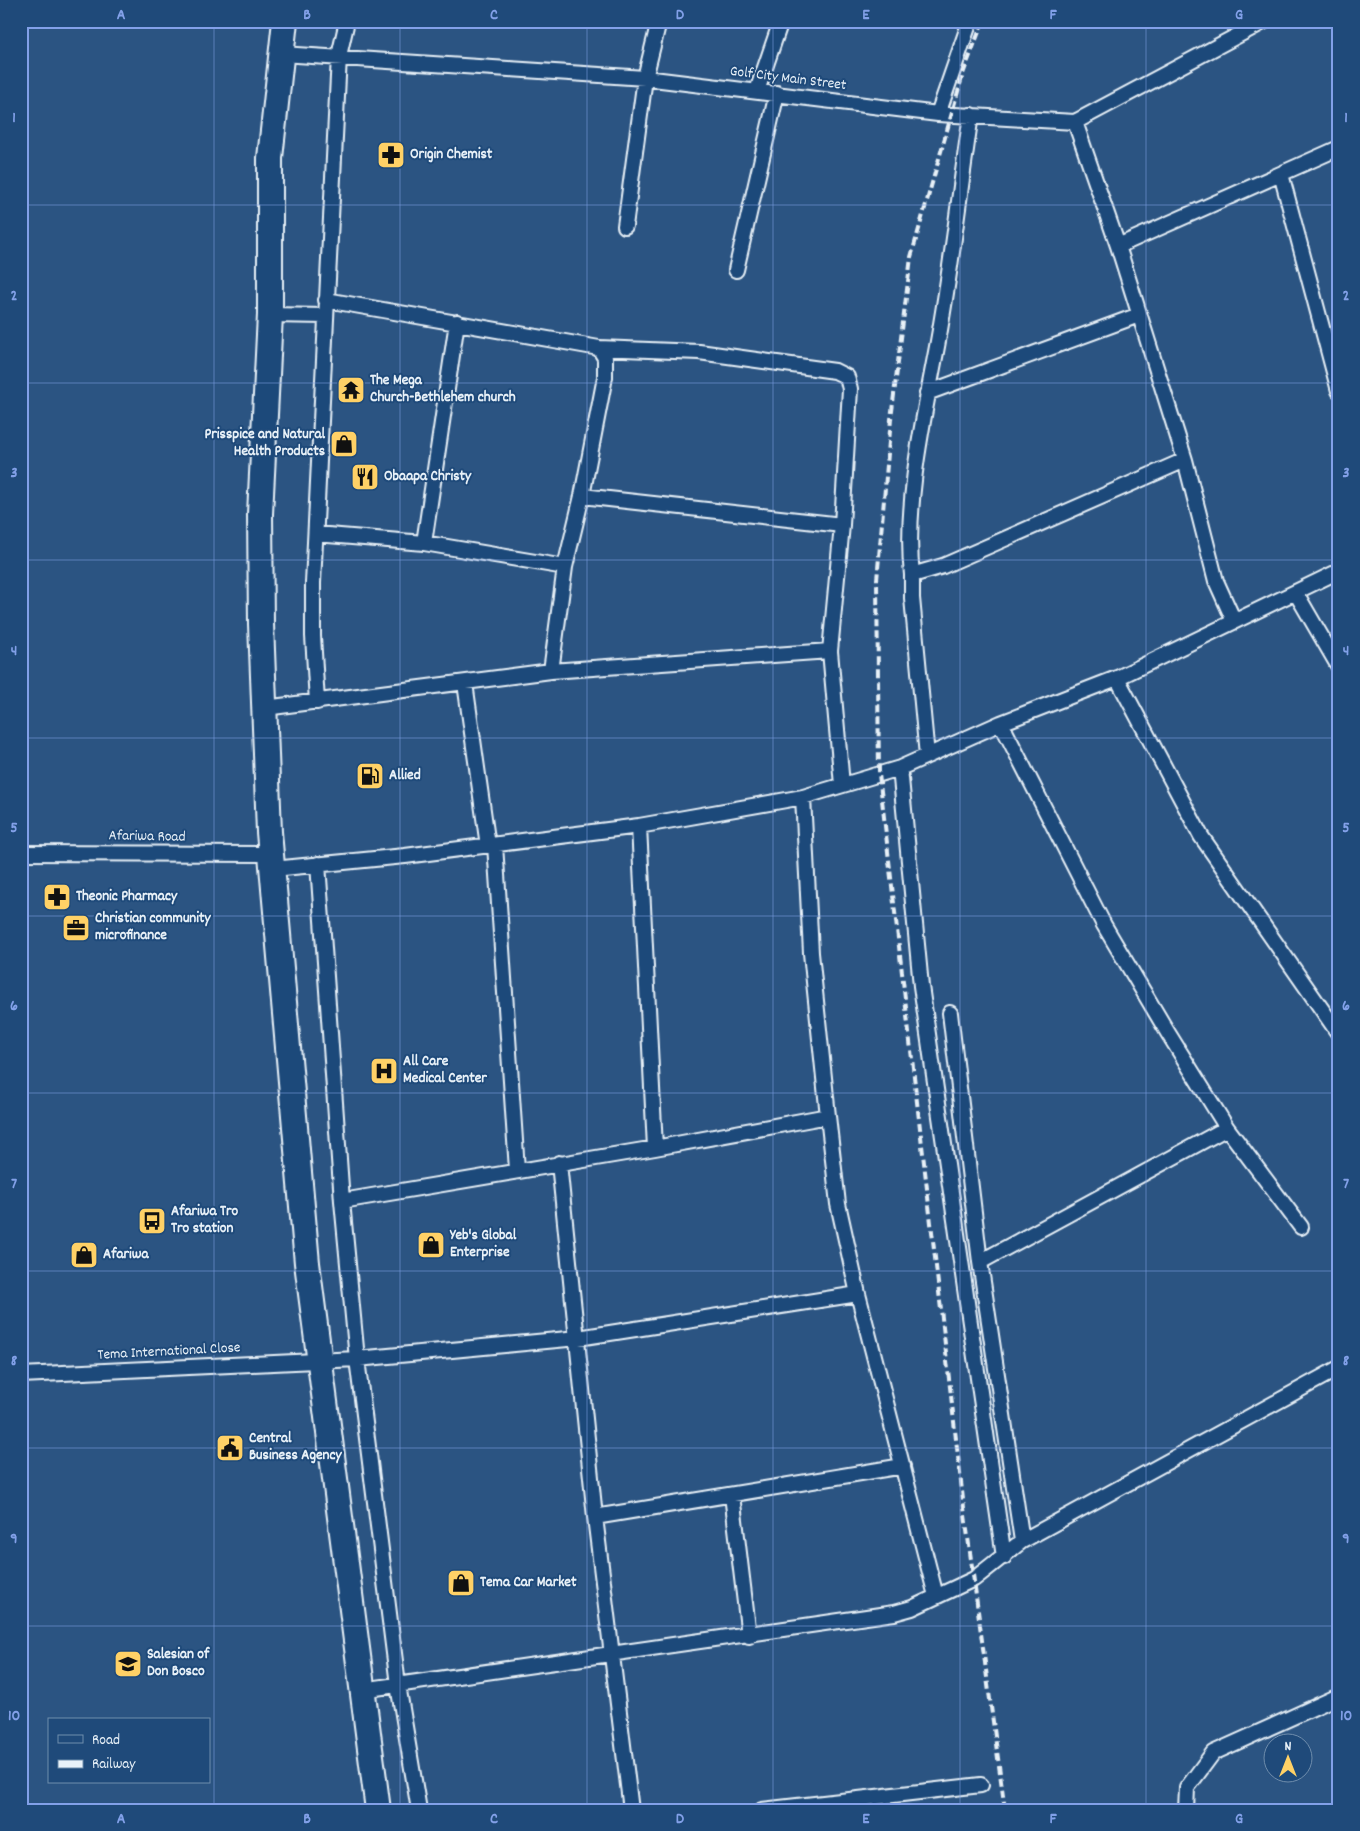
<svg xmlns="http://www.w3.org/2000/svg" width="1360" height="1831" font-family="Dekko,sans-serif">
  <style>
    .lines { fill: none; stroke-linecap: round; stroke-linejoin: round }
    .minor-casing { stroke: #e8f1f8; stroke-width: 18 }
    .trunk-casing { stroke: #e8f1f8; stroke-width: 28 }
    .minor { stroke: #1f4a7a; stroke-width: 14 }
    .trunk { stroke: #1f4a7a; stroke-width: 24 }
    .rail { stroke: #e8f1f8; stroke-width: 4; stroke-dasharray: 8 4; stroke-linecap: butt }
    .grid { fill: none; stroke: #82a0e8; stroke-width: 1; stroke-opacity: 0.55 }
    .labels { text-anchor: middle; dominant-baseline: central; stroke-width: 4; stroke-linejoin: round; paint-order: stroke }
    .street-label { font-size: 15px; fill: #e8f1f8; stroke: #1f4a7a }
    .poi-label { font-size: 15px; font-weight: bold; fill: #e8f1f8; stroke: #1f4a7a; text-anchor: start }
    .neatline { fill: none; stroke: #82a0e8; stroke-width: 2 }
    .grid-label { font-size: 16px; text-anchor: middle; font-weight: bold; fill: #82a0e8 }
  </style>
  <rect width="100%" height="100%" fill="#2b5482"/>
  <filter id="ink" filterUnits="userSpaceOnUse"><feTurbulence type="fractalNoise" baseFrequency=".02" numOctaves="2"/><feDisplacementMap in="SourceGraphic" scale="10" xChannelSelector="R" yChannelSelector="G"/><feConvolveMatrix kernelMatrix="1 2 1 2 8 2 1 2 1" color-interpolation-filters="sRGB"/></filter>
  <g filter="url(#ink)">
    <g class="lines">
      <defs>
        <path id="minor" d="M 282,54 L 645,78 L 938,114 L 1075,122 L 1265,21
          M 757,91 L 781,21
          M 938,114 L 970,21
          M 1075,122 L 1118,246 L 1185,460
          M 1281,174 L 1339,391
          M 625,226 L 645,78 L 659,21
          M 1118,246 L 1339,148
          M 736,270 L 777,93
          M 326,300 L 599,348 L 605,358 L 605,377 L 582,496 L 565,567 L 551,671
          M 270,315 L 325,316
          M 599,348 L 699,352 L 835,371 L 847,377 L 850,389 L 842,525 L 830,651 L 842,785
          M 927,393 L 1139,315
          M 582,496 L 842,525
          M 316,534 L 424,543 L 565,567
          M 424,543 L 457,322
          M 912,575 C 904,506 923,421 936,352 C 951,274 959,194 971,115
          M 1296,593 L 1339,667
          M 1117,678 L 1201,836 L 1339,1034
          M 465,683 L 488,846
          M 317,702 L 313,636 L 313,583 L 339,56 L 347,21
          M 265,708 L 551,671 L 830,651
          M 1001,723 L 1104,925 L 1168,1033 L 1227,1128 L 1301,1227
          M 927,756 L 912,598 L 912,575 L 943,566 L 1185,460 L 1216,581 L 1234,621
          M 900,768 L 921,986 L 1004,1557
          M 639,826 L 655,1148
          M 495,845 L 517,1170
          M 21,853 L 272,854
          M 318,864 L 342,1201 L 655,1148 L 828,1116 L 811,953 L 803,797
          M 273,869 L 405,856 L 639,826 L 803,797 L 900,768 L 1001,723 L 1117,678 L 1339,571
          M 950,1013 L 980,1262 L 1022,1541
          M 828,1116 L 838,1204 L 858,1294 L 936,1596
          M 559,1163 L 595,1517 L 631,1810
          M 342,1201 L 357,1359 L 578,1338 L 858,1294
          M 980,1262 L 1227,1128
          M 21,1375 L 357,1359 L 398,1685 L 419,1810
          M 732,1495 L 749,1636
          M 595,1517 L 903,1466
          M 362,1690 L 894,1613 L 912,1608 L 974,1579 L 1022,1541 L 1339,1368
          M 762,1810 L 981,1785
          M 1186,1810 L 1187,1788 L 1213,1753 L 1339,1696"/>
        <path id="trunk" d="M 285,21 L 270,158 L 270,315 L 260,514 L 261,624 L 269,832 L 307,1263 L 378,1810"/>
      </defs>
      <use href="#minor" class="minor-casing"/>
      <use href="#trunk" class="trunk-casing"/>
      <use href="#minor" class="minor"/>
      <use href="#trunk" class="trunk"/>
      <path class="rail" d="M 983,21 L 963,74 L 911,257 L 891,419 L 877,580 L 879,774 L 964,1508 L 1005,1810"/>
    </g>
  </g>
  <path class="grid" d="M 214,21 L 214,1810M 400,21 L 400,1810M 587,21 L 587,1810M 773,21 L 773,1810M 960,21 L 960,1810M 1146,21 L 1146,1810M 21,205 L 1339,205M 21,383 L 1339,383M 21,560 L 1339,560M 21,738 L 1339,738M 21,916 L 1339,916M 21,1093 L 1339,1093M 21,1271 L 1339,1271M 21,1448 L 1339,1448M 21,1626 L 1339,1626"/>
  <defs>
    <symbol id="pharmacy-square" viewBox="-11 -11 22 22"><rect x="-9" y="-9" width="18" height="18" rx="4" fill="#ffd166" stroke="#1f4a7a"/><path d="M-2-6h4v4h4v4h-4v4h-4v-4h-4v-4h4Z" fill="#111"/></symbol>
    <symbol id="temple-square" viewBox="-11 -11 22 22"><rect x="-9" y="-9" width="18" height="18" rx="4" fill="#ffd166" stroke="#1f4a7a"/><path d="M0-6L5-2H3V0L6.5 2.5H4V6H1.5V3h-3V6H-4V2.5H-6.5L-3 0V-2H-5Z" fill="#111"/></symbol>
    <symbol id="shop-square" viewBox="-11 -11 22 22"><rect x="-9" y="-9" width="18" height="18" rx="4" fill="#ffd166" stroke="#1f4a7a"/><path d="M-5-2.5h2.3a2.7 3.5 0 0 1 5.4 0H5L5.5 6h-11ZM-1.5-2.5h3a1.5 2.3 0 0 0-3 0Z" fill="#111"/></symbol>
    <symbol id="restaurant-square" viewBox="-11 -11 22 22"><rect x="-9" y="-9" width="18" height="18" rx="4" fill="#ffd166" stroke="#1f4a7a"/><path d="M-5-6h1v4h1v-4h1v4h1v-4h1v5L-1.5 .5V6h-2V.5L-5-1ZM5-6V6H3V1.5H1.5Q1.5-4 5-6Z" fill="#111"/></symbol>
    <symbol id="fuel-square" viewBox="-11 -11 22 22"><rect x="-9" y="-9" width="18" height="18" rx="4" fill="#ffd166" stroke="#1f4a7a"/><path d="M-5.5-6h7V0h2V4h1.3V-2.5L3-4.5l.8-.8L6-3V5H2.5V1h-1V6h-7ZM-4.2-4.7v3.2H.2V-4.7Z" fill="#111"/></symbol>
    <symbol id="office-square" viewBox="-11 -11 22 22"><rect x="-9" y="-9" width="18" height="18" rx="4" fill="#ffd166" stroke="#1f4a7a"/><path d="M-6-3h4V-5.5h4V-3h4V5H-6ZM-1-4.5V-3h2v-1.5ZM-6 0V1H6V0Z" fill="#111"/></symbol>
    <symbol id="hospital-square" viewBox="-11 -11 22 22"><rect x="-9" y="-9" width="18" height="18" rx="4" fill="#ffd166" stroke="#1f4a7a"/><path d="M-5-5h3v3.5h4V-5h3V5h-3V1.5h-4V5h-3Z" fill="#111"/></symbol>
    <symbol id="bus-square" viewBox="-11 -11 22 22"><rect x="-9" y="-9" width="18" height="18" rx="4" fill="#ffd166" stroke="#1f4a7a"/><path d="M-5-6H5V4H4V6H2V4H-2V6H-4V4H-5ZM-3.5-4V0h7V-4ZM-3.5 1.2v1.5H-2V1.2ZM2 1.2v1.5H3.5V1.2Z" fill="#111"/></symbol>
    <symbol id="civic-square" viewBox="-11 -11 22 22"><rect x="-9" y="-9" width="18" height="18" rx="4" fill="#ffd166" stroke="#1f4a7a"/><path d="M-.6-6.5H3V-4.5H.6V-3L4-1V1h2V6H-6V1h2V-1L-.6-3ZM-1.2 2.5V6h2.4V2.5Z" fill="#111"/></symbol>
    <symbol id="school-square" viewBox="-11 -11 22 22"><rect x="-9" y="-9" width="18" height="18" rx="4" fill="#ffd166" stroke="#1f4a7a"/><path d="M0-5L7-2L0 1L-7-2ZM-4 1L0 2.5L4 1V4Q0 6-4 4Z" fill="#111"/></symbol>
  </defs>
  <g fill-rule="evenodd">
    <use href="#pharmacy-square" x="375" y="139" width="32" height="32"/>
    <use href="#temple-square" x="335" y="374" width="32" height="32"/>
    <use href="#shop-square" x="328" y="428" width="32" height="32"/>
    <use href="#restaurant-square" x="349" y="461" width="32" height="32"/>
    <use href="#fuel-square" x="354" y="760" width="32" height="32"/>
    <use href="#pharmacy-square" x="41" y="881" width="32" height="32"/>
    <use href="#office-square" x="60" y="912" width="32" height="32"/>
    <use href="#hospital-square" x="368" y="1055" width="32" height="32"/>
    <use href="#bus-square" x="136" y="1205" width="32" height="32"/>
    <use href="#shop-square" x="415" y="1229" width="32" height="32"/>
    <use href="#shop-square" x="68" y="1239" width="32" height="32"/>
    <use href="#civic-square" x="214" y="1432" width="32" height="32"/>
    <use href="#shop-square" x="445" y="1567" width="32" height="32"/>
    <use href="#school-square" x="112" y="1648" width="32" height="32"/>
  </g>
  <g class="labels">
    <g class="street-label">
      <text transform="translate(788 79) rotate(7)">Golf City Main Street</text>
      <text transform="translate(147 837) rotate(1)">Afariwa Road</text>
      <text transform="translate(169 1352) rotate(-3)">Tema International Close</text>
    </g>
    <g class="poi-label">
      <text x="410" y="155">Origin Chemist</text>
      <text x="370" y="381">The Mega<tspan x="370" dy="17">Church-Bethlehem church</tspan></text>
      <text x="325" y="435" text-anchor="end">Prisspice and Natural<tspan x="325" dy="17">Health Products</tspan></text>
      <text x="384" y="477">Obaapa Christy</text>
      <text x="389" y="776">Allied</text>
      <text x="76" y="897">Theonic Pharmacy</text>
      <text x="95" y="919">Christian community<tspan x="95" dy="17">microfinance</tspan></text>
      <text x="403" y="1062">All Care<tspan x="403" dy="17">Medical Center</tspan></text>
      <text x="171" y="1212">Afariwa Tro<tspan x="171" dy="17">Tro station</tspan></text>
      <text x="450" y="1236">Yeb's Global<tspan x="450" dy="17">Enterprise</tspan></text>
      <text x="103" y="1255">Afariwa</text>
      <text x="249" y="1439">Central<tspan x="249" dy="17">Business Agency</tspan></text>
      <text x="480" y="1583">Tema Car Market</text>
      <text x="147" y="1655">Salesian of<tspan x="147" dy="17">Don Bosco</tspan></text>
    </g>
  </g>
  <rect width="1360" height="1831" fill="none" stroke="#1f4a7a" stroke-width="55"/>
  <rect x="48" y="1718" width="162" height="65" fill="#1f4a7a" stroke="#6f8dac"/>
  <rect x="58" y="1735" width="25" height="8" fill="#1f4a7a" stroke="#6f8dac"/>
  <text x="92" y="1744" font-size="15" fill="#e8f1f8">Road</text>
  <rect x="58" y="1760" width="25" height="8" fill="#e8f1f8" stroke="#6f8dac"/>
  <text x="92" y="1768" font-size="15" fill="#e8f1f8">Railway</text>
  <g transform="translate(1288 1758)"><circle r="24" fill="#1f4a7a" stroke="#6f8dac"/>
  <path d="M0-4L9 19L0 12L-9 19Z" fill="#ffd166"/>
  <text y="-8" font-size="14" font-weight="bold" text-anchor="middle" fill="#e8f1f8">N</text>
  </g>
  <rect x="28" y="28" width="1304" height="1776" class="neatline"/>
  <g class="grid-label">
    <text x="121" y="19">A</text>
    <text x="307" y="19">B</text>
    <text x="494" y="19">C</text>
    <text x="680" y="19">D</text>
    <text x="866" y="19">E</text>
    <text x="1053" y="19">F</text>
    <text x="1239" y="19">G</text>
    <text x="14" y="122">1</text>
    <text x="1346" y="122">1</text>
    <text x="14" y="300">2</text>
    <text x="1346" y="300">2</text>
    <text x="14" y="477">3</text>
    <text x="1346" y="477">3</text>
    <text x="14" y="655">4</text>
    <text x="1346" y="655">4</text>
    <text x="14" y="832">5</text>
    <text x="1346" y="832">5</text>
    <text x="14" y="1010">6</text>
    <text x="1346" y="1010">6</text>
    <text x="14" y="1188">7</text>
    <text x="1346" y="1188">7</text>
    <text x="14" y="1365">8</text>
    <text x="1346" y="1365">8</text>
    <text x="14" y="1543">9</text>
    <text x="1346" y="1543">9</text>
    <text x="14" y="1720">10</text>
    <text x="1346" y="1720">10</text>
    <text x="121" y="1823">A</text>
    <text x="307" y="1823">B</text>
    <text x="494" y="1823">C</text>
    <text x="680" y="1823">D</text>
    <text x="866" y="1823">E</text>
    <text x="1053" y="1823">F</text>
    <text x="1239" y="1823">G</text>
  </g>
</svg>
